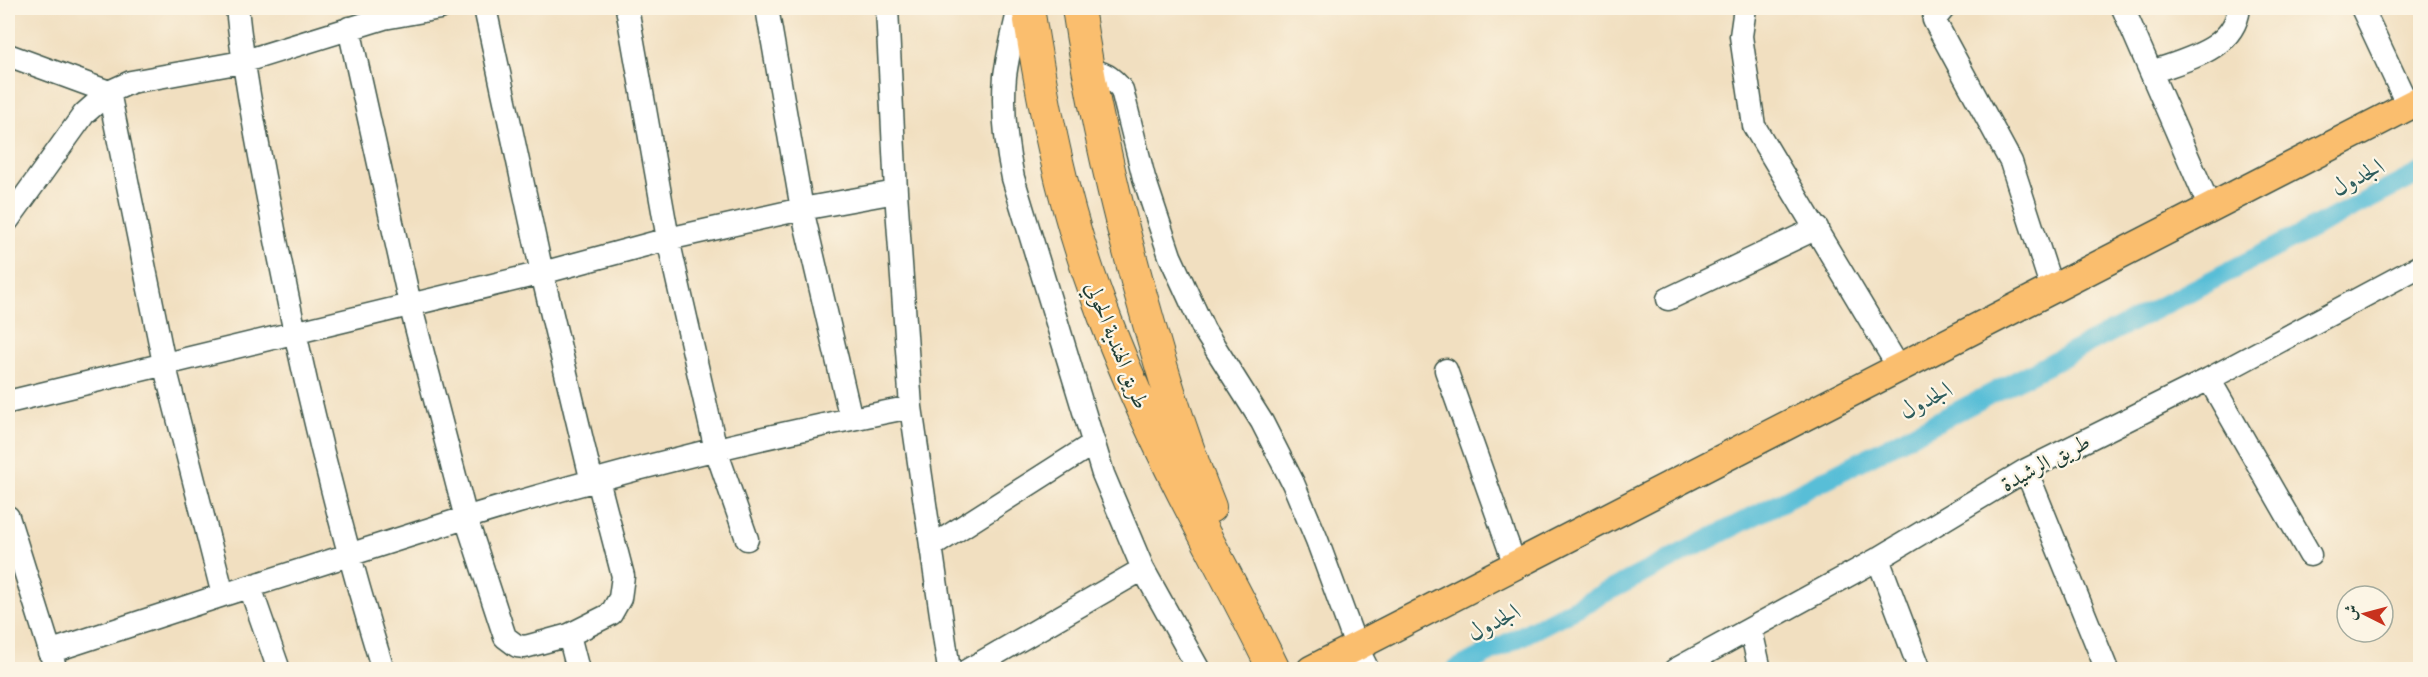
<svg xmlns="http://www.w3.org/2000/svg" width="2428" height="677" font-family="'Gentium Book Plus',Amiri,serif">
  <style>
    .lines { fill: none; stroke-linecap: round; stroke-linejoin: round }
    .canal { stroke: #59bed7; stroke-width: 20 }
    .minor-casing { stroke: #3e5549; stroke-width: 25 }
    .major-casing { stroke: #3e5549; stroke-width: 31 }
    .highway-casing { stroke: #3e5549; stroke-width: 34 }
    .minor { stroke: #fff; stroke-width: 22 }
    .major { stroke: #fabe6e; stroke-width: 28 }
    .highway { stroke: #fabe6e; stroke-width: 32 }
    .labels { text-anchor: middle; dominant-baseline: central; stroke-width: 4.5; stroke-linejoin: round; paint-order: stroke }
    .street-label { font-size: 22px; fill: #1f3d34; stroke: #fcf5e5 }
    .water-label { font-size: 24px; font-style: italic; fill: #2e5d5d; stroke: #fcf5e5 }
  </style>
  <rect width="100%" height="100%" fill="#fcf5e5"/>
  <filter id="ink" filterUnits="userSpaceOnUse"><feTurbulence type="fractalNoise" baseFrequency=".0167" numOctaves="2"/><feDisplacementMap in="SourceGraphic" scale="12" xChannelSelector="R" yChannelSelector="G"/><feConvolveMatrix kernelMatrix="1 2 1 2 8 2 1 2 1" color-interpolation-filters="sRGB"/></filter>
  <filter id="wash" filterUnits="userSpaceOnUse"><feTurbulence type="fractalNoise" baseFrequency=".008" numOctaves="4" result="noise"/><feDisplacementMap in="SourceGraphic" scale="24" xChannelSelector="R" yChannelSelector="G"/><feGaussianBlur stdDeviation="1.35" result="paint"/><feColorMatrix in="noise" values="0 0 0 0 0 0 0 0 0 0 0 0 0 0 0 0 0 1.4 0 .05"/><feComposite in="paint" operator="in"/></filter>
  <g filter="url(#wash)">
    <rect width="100%" height="100%" fill="#f1dfc0"/>
    <g class="lines">
      <path class="canal" d="M 1455,670 L 2420,173"/>
    </g>
  </g>
  <g filter="url(#ink)">
    <g class="lines">
      <defs>
        <path id="minor" d="M 237,8 C 244,77 258,145 271,214 C 300,368 337,520 383,670
          M 485,8 L 542,273 L 592,482
          M 627,8 L 668,239 L 716,450 L 747,539
          M 767,8 L 802,209 L 851,419
          M 887,8 L 896,192 L 911,407 L 949,670
          M 1019,8 C 1014,30 1008,53 1005,76 C 1002,110 1006,145 1013,178 L 1103,474 L 1143,569 L 1199,670
          M 1745,8 L 1741,36 L 1754,126 L 1899,368
          M 1944,8 L 1934,20 L 2011,162 L 2052,289
          M 2123,8 L 2210,208
          M 2362,8 L 2408,106
          M 349,28 L 410,304 L 466,518 L 505,637 L 517,646 L 525,647 L 569,635 L 611,614 L 620,598 L 623,576 L 598,480
          M 8,55 L 109,92
          M 1088,71 C 1103,70 1113,78 1122,90 L 1144,178 L 1170,256 L 1204,330 L 1262,422 L 1293,483 L 1317,540 L 1356,646 L 1368,670
          M 2152,72 C 2186,59 2234,50 2239,8
          M 109,92 L 164,363 L 223,595 C 304,570 384,543 465,518 C 611,473 761,436 911,407
          M 8,220 L 84,114 L 109,92 L 131,82 L 242,62 L 384,18 L 440,8
          M 1668,299 L 1817,228
          M 1446,370 L 1515,565
          M 2209,379 L 2310,555
          M 8,402 L 542,273 L 668,239 L 802,209 L 896,192
          M 2026,470 L 2107,670
          M 8,517 L 56,670
          M 931,547 L 1094,443
          M 1878,559 L 1920,670
          M 250,587 L 279,670
          M 1751,630 L 1760,670
          M 569,635 L 578,670
          M 49,652 L 223,595
          M 968,670 L 1143,569
          M 1675,670 L 1878,559 L 2026,470 L 2209,379 L 2420,266"/>
        <path id="major" d="M 1311,670 L 2420,100"/>
        <path id="highway" d="M 1028,8 C 1043,104 1062,202 1096,294 C 1120,361 1150,428 1183,493 C 1213,552 1245,610 1274,670
          M 1078,8 C 1094,117 1120,224 1151,331 C 1168,391 1187,450 1210,507"/>
      </defs>
      <use href="#minor" class="minor-casing"/>
      <use href="#major" class="major-casing"/>
      <use href="#highway" class="highway-casing"/>
      <use href="#minor" class="minor"/>
      <use href="#major" class="major"/>
      <use href="#highway" class="highway"/>
    </g>
  </g>
  <g class="labels">
    <g class="street-label">
      <text transform="translate(1118 345) rotate(68)">طريق الهندية الحولي</text>
      <text transform="translate(2045 462) rotate(-28)">طريق الرشيدة</text>
    </g>
    <g class="water-label">
      <text transform="translate(2358 176) rotate(-27)">الجدول</text>
      <text transform="translate(1926 399) rotate(-27)">الجدول</text>
      <text transform="translate(1494 621) rotate(-27)">الجدول</text>
    </g>
  </g>
  <rect width="2428" height="677" fill="none" stroke="#fcf5e5" stroke-width="30"/>
  <g transform="translate(2365 614) rotate(276)"><circle r="28" fill="#fcf5e5" stroke="#a4ab9e" stroke-width="1.5"/>
  <path d="M0-4.5L10 22L0 15L-10 22Z" fill="#c8321e"/>
  <text y="-9" font-size="16" font-weight="bold" text-anchor="middle" fill="#1f3d34">ش</text>
  </g>
</svg>
